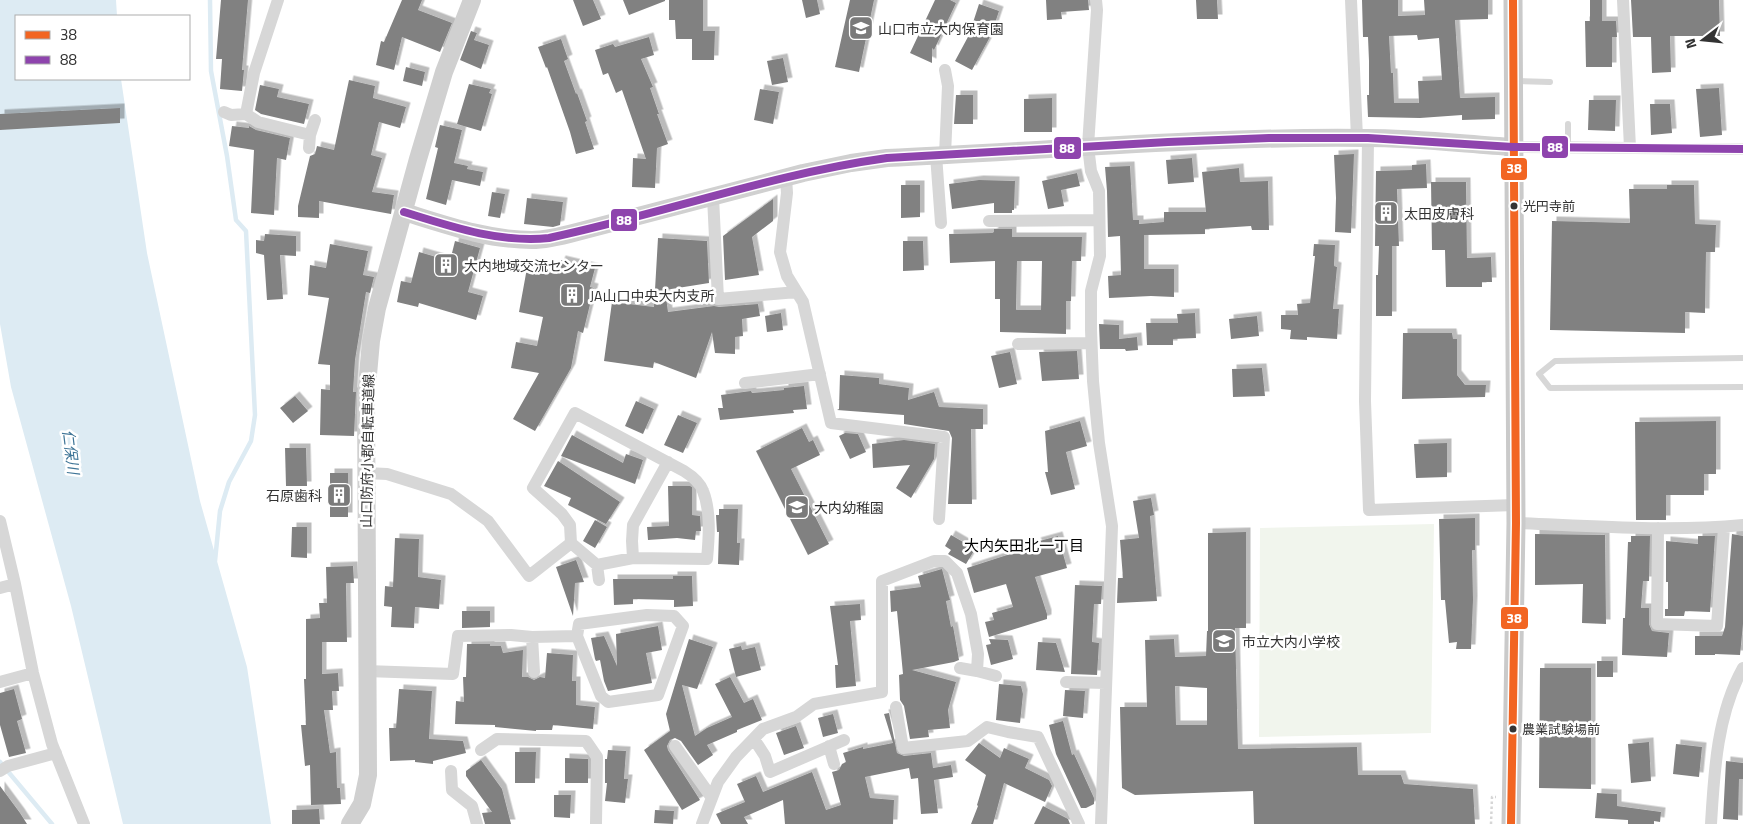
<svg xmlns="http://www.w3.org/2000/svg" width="1743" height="824" font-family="'Titillium Web','Noto Sans JP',sans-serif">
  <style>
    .green { fill: #f1f5ed }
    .water { fill: #ddebf3 }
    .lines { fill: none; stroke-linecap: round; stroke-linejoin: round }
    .stream { stroke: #ddebf3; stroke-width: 4.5 }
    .building { fill: #818181; fill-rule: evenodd; filter: url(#shadow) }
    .path { stroke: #d6d6d6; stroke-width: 2.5; stroke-dasharray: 2.5 2.5; stroke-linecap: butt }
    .lane { stroke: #d7d7d7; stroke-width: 6 }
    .street { stroke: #d7d7d7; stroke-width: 12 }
    .secondary { stroke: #d0d0d0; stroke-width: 18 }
    .primary { stroke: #cacaca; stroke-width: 19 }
    .bus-1-casing { stroke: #fff; stroke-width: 11 }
    .bus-2-casing { stroke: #fff; stroke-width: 11 }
    .bus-1 { stroke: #f26522; stroke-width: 8 }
    .bus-2 { stroke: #8e44ad; stroke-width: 8 }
    .bus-dot { fill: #333; stroke: #fff; stroke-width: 2 }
    .labels { text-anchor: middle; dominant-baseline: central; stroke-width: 5; stroke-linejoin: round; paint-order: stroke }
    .bus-label { font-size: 13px; fill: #333; stroke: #fff; text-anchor: start }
    .poi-label { font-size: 14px; fill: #333; stroke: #fff; text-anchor: start }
    .street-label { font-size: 14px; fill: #333; stroke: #fff }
    .water-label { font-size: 15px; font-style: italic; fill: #3f7597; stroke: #fff }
    .neighbourhood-label { font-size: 15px; fill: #000; stroke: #fff }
    .line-badge { stroke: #fff; stroke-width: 2 }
    .badge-label { font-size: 14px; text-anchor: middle; font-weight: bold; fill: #fff }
  </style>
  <defs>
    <filter id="shadow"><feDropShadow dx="4.5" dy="-4.5" stdDeviation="0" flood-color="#0004"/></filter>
  </defs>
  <rect width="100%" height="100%" fill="#fff"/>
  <path class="green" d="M 1434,524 L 1431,733 L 1259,737 L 1260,528 Z"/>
  <path class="water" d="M 0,0 L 116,0 L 117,16 L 16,16 L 16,79 L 121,79 L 147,253 L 200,501 L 247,667 L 271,824 L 123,824 L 71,606 L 11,387 L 0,324 Z"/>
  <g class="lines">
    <path class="stream" d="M 210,0 L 211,71 L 227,156 L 236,220 L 246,231 L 255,415 L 251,441 L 229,482 L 220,511 L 215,561
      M 0,762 L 52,824"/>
  </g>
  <path class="building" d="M 221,0 L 248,0 L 242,70 L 244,70 L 242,91 L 220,89 L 222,59 L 216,59 Z
    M 402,0 L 422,0 L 418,10 L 452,23 L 440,52 L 402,37 L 394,70 L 376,65 L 381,41 L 384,42 Z
    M 573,0 L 593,0 L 601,19 L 583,26 Z
    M 623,0 L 665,0 L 665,1 L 629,15 Z
    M 669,0 L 703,0 L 703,31 L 715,31 L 714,60 L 692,60 L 692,39 L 676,39 L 675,20 L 669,20 Z
    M 802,0 L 817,0 L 820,14 L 806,18 Z
    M 850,0 L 874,0 L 859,72 L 835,67 Z
    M 935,0 L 950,0 L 956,3 L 934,50 L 932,48 L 932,63 L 910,53 Z
    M 1046,0 L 1088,0 L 1089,10 L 1061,12 L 1062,19 L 1047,20 Z
    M 1196,0 L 1217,0 L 1218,19 L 1197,19 Z
    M 1362,0 L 1398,0 L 1398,16 L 1425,15 L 1424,0 L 1488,0 L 1488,19 L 1455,20 L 1460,98 L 1495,97 L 1495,119 L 1462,120 L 1462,115 L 1420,118 L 1368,117 L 1367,95 L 1369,95 L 1369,61 L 1368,37 L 1363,37 ZM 1417,35 L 1418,40 L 1439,38 L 1442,80 L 1418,81 L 1419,103 L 1394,103 L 1393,73 L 1391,73 L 1389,36 Z
    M 1590,0 L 1602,0 L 1602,21 L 1616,21 L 1617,37 L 1612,37 L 1612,67 L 1586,67 L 1585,21 L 1590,21 Z
    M 1631,0 L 1719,0 L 1720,36 L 1670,36 L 1671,72 L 1652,73 L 1651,37 L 1633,37 Z
    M 979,4 L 999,11 L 991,35 L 972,70 L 955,61 L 969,35 Z
    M 471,31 L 477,33 L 474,40 L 489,45 L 481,69 L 460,60 Z
    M 649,37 L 654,55 L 641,59 L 653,87 L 650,88 L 659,114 L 657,114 L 668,144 L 657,148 L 655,188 L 632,187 L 633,158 L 646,159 L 622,90 L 616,93 L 608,73 L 603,75 L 595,50 L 613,44 L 615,47 Z
    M 561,39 L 568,59 L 564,61 L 576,94 L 577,93 L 587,121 L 585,122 L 594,149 L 576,154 L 570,132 L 547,67 L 546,68 L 538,47 Z
    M 783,58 L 788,82 L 772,85 L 767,61 Z
    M 406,67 L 425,72 L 422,86 L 403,81 Z
    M 349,80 L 375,86 L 373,98 L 406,107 L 400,128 L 379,122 L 371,155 L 382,158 L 372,192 L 394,195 L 391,214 L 319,201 L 319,218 L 298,217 L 298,206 L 310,156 L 315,154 L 317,146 L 334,150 Z
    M 469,84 L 491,89 L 489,93 L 492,94 L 481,131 L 457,124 Z
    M 260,85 L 279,89 L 277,97 L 309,104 L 304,124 L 261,114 L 255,110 Z
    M 1719,88 L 1722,135 L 1700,137 L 1696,89 Z
    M 760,89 L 779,92 L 773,124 L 754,120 Z
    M 956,95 L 973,95 L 973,124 L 954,124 Z
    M 1052,98 L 1052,132 L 1024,132 L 1024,99 Z
    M 1589,100 L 1616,100 L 1615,131 L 1588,130 Z
    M 1650,104 L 1670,104 L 1672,133 L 1651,135 Z
    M 120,108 L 120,123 L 0,130 L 0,114 Z
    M 440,125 L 462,130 L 454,163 L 468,166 L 467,169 L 483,172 L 480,186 L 452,180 L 446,205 L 426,199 L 438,148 L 435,147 Z
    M 232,126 L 249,128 L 249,126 L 256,130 L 290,138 L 286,160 L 277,158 L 274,215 L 251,213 L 254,150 L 229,146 Z
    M 1354,154 L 1351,233 L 1335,232 L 1336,198 L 1334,155 Z
    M 1192,158 L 1194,182 L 1168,184 L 1166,160 Z
    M 1426,164 L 1427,188 L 1397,189 L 1399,246 L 1392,246 L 1392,316 L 1376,316 L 1376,275 L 1378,275 L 1379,246 L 1375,246 L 1376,171 L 1412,170 L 1412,165 Z
    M 1130,166 L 1133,220 L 1139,220 L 1139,224 L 1164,222 L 1164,212 L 1206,212 L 1202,172 L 1239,168 L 1240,182 L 1268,181 L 1269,230 L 1252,230 L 1251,226 L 1205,229 L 1205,234 L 1144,235 L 1144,269 L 1174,269 L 1174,297 L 1151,296 L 1109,298 L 1108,276 L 1121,275 L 1120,236 L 1108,237 L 1107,191 L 1105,167 Z
    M 1077,173 L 1080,186 L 1061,190 L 1064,206 L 1048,209 L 1042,181 Z
    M 979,180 L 1015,181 L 1014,210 L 1012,210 L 1012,213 L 994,213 L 994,203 L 952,209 L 949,184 Z
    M 1431,182 L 1466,182 L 1467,258 L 1491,257 L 1492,282 L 1482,282 L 1482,287 L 1446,287 L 1445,250 L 1432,250 Z
    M 901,185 L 920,185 L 920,217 L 901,218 Z
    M 1667,185 L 1694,185 L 1695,224 L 1716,225 L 1715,252 L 1706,252 L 1705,313 L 1685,312 L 1685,333 L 1550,330 L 1552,221 L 1630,223 L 1629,189 L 1667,189 Z
    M 492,192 L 505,194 L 500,218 L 488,216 Z
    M 527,198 L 563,202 L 560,225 L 553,227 L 524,224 Z
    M 773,199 L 773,221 L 752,237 L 759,275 L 725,280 L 723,236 Z
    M 994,229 L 1012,229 L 1012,237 L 1082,237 L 1081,261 L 1072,261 L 1071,301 L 1066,301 L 1066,334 L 1000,332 L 1000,299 L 995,299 L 995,261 L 950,263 L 949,234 L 992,233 L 994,232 ZM 1017,261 L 1042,261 L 1041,310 L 1016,310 Z
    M 265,234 L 296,236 L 296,256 L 280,255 L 283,299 L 267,300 L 264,255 L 256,253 L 256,240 L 264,241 Z
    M 658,238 L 707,241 L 709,283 L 665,290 L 668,312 L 714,306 L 719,307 L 758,304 L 760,316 L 742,319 L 743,336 L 735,337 L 735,354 L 715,353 L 712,332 L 696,378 L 654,362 L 653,368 L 604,361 L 612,302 L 654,307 Z
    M 455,241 L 480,248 L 468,292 L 483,296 L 476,320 L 419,303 L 418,307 L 397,302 L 401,281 L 411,283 L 419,252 L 450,261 Z
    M 903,241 L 923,241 L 924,270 L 903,271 Z
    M 330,244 L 368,251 L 363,275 L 374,277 L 370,293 L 366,292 L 355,360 L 353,392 L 356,392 L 354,436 L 320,435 L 321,389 L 330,390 L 330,365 L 318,364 L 329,298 L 308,295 L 310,265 L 326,268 Z
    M 1314,244 L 1335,245 L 1334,266 L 1337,267 L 1333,309 L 1339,309 L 1337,339 L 1307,337 L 1307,340 L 1290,339 L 1291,330 L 1281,329 L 1281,315 L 1298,315 L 1297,304 L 1310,303 L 1315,256 L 1313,256 Z
    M 561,260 L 595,268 L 590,287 L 594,288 L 583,333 L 578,331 L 571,368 L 535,431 L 513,419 L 539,373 L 511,368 L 516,342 L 537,346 L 543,317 L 519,312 L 527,268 L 557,274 Z
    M 781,313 L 783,330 L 767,332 L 765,316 Z
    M 1195,313 L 1196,338 L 1173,339 L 1173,345 L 1147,345 L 1146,323 L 1178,323 L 1177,314 Z
    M 1257,316 L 1259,336 L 1231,339 L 1229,319 Z
    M 1099,324 L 1119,325 L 1119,339 L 1137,337 L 1138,350 L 1126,351 L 1125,349 L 1100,349 Z
    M 1403,333 L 1452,333 L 1453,339 L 1457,339 L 1457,375 L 1465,385 L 1486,385 L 1485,397 L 1402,399 Z
    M 1077,351 L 1079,379 L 1042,381 L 1039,352 Z
    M 1010,352 L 1017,384 L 999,388 L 991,356 Z
    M 1262,368 L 1265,396 L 1233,397 L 1232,369 Z
    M 840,375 L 879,378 L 879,384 L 909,388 L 908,400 L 934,392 L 939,407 L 983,409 L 983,429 L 971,429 L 972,504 L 948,504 L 952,438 L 949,431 L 904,424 L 904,415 L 837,410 L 839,409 Z
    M 804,386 L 807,409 L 793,410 L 794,413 L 720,420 L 718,408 L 723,408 L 721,395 L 751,391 L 752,393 L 784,390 L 784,388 Z
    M 295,396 L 308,411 L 293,423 L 280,408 Z
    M 636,401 L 654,409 L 643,434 L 625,426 Z
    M 678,415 L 697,423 L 683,453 L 664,445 Z
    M 1080,421 L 1087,446 L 1066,452 L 1075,489 L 1051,495 L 1045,472 L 1048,472 L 1045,431 Z
    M 1716,421 L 1716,474 L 1704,474 L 1704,495 L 1666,495 L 1666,520 L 1636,520 L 1635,422 Z
    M 802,428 L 809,442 L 813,440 L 820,455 L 791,469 L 829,544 L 808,555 L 756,451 Z
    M 845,433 L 858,434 L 866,452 L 850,459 L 839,436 Z
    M 572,435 L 623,463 L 626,454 L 643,460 L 635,484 L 561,456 Z
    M 904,440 L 935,444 L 934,459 L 911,498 L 896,488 L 910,465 L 873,468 L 872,444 Z
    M 1447,443 L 1447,477 L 1416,478 L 1414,444 Z
    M 285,448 L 306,448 L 307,486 L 286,486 Z
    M 558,461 L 620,502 L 606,524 L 568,505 L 571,498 L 544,486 Z
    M 330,473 L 348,473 L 348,517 L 330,517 Z
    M 668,486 L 690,486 L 692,487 L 692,515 L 700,516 L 701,531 L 696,531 L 695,540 L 677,538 L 648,540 L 647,527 L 669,526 Z
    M 1151,498 L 1154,515 L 1150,516 L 1157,601 L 1117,603 L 1118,578 L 1123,578 L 1120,540 L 1139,538 L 1133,501 Z
    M 719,509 L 738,509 L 737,543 L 740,543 L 739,565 L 718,564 L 719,532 L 717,532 L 716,515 L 719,515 Z
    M 1475,518 L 1475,550 L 1472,550 L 1473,600 L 1471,649 L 1456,649 L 1457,642 L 1449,643 L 1445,600 L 1441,600 L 1439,519 Z
    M 595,520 L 607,527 L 595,548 L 583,541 Z
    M 292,527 L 307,527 L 307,558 L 291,557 Z
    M 1246,532 L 1246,628 L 1235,628 L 1238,749 L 1357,747 L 1358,775 L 1401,775 L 1404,784 L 1473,789 L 1475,824 L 1254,824 L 1253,791 L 1135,795 L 1122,788 L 1120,707 L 1147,707 L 1145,640 L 1174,639 L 1175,657 L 1206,656 L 1207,631 L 1208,631 L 1208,533 ZM 1175,686 L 1207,688 L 1207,725 L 1176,725 Z
    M 1535,534 L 1605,535 L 1606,624 L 1582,623 L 1583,584 L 1535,585 Z
    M 1732,534 L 1743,536 L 1743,624 L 1740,655 L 1715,654 L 1715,655 L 1695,655 L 1695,636 L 1722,636 L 1725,627 Z
    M 951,535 L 975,549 L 966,564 L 948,554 L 951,550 L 945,546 Z
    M 1058,536 L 1067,568 L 1035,577 L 1047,614 L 1047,619 L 989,637 L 985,622 L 994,620 L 992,613 L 1013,607 L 1006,584 L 974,593 L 967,568 L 1038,545 L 1036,542 Z
    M 1631,536 L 1650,536 L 1649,581 L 1643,581 L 1641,608 L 1649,608 L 1649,624 L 1652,631 L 1669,633 L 1667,657 L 1622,655 L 1623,618 L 1625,618 L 1628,542 L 1631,542 Z
    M 1666,536 L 1666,541 L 1698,544 L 1698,536 L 1715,536 L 1710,612 L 1685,611 L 1684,616 L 1665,616 L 1665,609 L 1668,609 L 1668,582 L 1666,582 Z
    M 395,538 L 419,539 L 418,577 L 441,580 L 439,609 L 415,607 L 414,628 L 391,627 L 392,607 L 384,606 L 385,586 L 393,587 Z
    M 576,560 L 584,582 L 575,583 L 573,616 L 556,567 Z
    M 353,566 L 354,583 L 346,583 L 347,642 L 322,642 L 322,674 L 338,673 L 339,691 L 332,691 L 333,710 L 324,710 L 330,753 L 336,752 L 337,788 L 340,788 L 341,804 L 311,805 L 310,765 L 305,766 L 301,725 L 306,725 L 304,679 L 306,679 L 306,619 L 320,618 L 319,603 L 327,603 L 326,567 Z
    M 942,569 L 950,600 L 946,601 L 951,627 L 953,626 L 959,660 L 954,662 L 912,670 L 956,682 L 948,710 L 950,728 L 928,730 L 929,737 L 910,739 L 904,706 L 900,700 L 899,675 L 903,674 L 897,611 L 891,612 L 890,591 L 921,587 L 918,576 Z
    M 673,576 L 692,576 L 693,606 L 674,607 L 674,600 L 633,599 L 633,604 L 614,605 L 613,579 L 673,579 Z
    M 1075,585 L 1102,586 L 1101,604 L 1094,604 L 1092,642 L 1099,643 L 1097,675 L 1071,674 Z
    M 860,604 L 861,620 L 850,621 L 856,686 L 836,688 L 835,665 L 838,665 L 830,606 Z
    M 462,611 L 490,611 L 490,627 L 462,628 Z
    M 658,626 L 662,650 L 646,653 L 652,683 L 608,691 L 604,681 L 600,660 L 596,661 L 595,659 L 591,638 L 604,636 L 617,666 L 616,634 Z
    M 689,639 L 713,647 L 697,689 L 682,685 L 695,736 L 707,728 L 732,717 L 715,684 L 730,677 L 744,703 L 753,699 L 762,720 L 737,730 L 737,732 L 707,745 L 713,755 L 698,765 L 681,741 L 675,738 L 670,740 L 667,746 L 668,750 L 700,800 L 682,810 L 644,750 L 670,731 L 666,714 Z
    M 989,639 L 1008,640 L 1013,659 L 991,665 L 986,645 L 991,644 Z
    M 1038,642 L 1056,643 L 1065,672 L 1036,670 Z
    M 467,644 L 490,644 L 490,646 L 501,646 L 503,653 L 523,650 L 522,677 L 528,677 L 534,680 L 540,677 L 545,678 L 547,653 L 573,655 L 572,681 L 576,681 L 576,705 L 595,707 L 593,729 L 553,725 L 552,730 L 536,730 L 536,731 L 495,727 L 495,725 L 455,724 L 456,701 L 464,702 L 463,677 L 466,677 Z
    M 741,646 L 742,650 L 755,647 L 761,670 L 736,677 L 729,649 Z
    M 1597,661 L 1613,661 L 1613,677 L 1597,677 Z
    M 1540,668 L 1591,668 L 1591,789 L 1539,788 Z
    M 999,684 L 1021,686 L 1023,694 L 1020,723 L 996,720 Z
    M 14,689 L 22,719 L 17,721 L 26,753 L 9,757 L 0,725 L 0,693 Z
    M 399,689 L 432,691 L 429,739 L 463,741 L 466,753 L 433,761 L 433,764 L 415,762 L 415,760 L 390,761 L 389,728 L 396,728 Z
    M 1065,690 L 1085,691 L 1083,718 L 1063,716 Z
    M 889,713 L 897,753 L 904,756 L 931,753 L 933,768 L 951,765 L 953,777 L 934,780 L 938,813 L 921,814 L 918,778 L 911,779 L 909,768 L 865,777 L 870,798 L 894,800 L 893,824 L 785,824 L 783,800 L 744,817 L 748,824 L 721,824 L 716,814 L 745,802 L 737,784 L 756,776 L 763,792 L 812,772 L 826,810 L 841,805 L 832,772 L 839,770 L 842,764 L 846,762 L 843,753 L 863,747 L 863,749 L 893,743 L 884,714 Z
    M 833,714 L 838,733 L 823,737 L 818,718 Z
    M 1063,721 L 1072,755 L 1074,754 L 1094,798 L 1094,804 L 1086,808 L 1081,808 L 1056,754 L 1049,725 Z
    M 796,726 L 804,748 L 784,755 L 776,733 Z
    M 1649,742 L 1651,781 L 1631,783 L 1628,744 Z
    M 979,743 L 1000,758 L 1004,748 L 1029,759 L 1025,768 L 1049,780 L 1052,786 L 1045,802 L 1004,783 L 993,824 L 971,824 L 978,806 L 977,805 L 986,775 L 965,760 Z
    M 1676,744 L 1702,747 L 1699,777 L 1673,774 Z
    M 608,750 L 626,751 L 624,779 L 628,779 L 625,803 L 605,801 L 607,783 L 605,783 L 605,759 L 607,759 Z
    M 515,752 L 536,752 L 535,783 L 515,783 Z
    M 565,758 L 588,759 L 588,783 L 565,783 Z
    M 481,760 L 502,789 L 511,824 L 485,824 L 482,813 L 492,812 L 466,776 L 466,771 Z
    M 1726,761 L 1743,763 L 1743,779 L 1739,779 L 1738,820 L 1723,819 Z
    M 0,786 L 20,813 L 27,824 L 0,824 Z
    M 1597,793 L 1617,794 L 1617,806 L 1661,812 L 1660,822 L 1654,821 L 1654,824 L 1628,824 L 1628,820 L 1595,818 Z
    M 554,795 L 571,795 L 570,818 L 554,817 Z
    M 1043,806 L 1068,819 L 1070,824 L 1034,824 Z
    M 319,809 L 320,824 L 292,824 L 292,810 Z
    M 655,810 L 674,811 L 673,824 L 654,823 Z"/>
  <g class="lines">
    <path class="path" d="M 1491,824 L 1492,797 L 1496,797"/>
    <path class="lane" d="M 1515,81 L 1550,82
      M 1568,124 L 1568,147
      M 1743,358 L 1555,361 L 1539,374 L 1550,388 L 1743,387"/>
    <path class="street" d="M 278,0 L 254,73 L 246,114 L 258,122 L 310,135 L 315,120
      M 1096,0 L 1097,10 L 1088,146 L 1091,171 L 1099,191 L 1100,256 L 1091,291 L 1091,330 L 1093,381 L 1099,443 L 1112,526 L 1101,824
      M 1351,0 L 1357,138
      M 1623,0 L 1630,148
      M 945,70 L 948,86 L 945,155
      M 224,112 L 231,115 L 246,114
      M 1368,138 L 1365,401 L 1369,510 L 1515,505
      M 1513,147 L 1743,149
      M 309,148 L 310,135
      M 936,155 L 941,223
      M 786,178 L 787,193 L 780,252 L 787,276 L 803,302 L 831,423 L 944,437 L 939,519
      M 713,197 L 718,299 L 797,292
      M 989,221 L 1099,220
      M 1018,344 L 1091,343
      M 745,383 L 820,374
      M 366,473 L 387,474 L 451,494 L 488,521 L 529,576 L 571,543 L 597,565 L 633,558 L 707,559 C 709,538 711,511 703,491 C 700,482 692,476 684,471 L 575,413 L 533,488 L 562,514 L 570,525 L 571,543
      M 0,521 L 15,584 L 33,673 L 52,744 L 84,824
      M 1516,523 C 1591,526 1668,532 1743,525
      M 1658,528 L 1657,624 L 1717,626 L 1724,527
      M 633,558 L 632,541 L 633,525 L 668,462
      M 597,565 L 599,580
      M 0,588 L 15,584
      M 532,637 L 534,672
      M 960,668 L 977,671
      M 366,671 L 453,674 L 458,636 L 511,635 L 532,637 L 577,636 L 601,696 L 608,702 L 658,695 L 683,626 L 674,616 L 647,615 L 579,624 L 577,636
      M 0,682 L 33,673
      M 1066,682 L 1106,683
      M 896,707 L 903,748 L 968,741 L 987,727 L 1008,732 L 1038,737 L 1079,824
      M 754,739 L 765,756 L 770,772 L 844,740
      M 675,746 L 712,798
      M 829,746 L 834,764
      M 481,750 L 497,739 L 586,741 L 597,757 L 596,824
      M 0,771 L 8,766 L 56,753
      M 451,771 L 452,790 L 472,806 L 477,824
      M 702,824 L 718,782 L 736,757 L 763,729 L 796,717 L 814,704 L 882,692 L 882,581 L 934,561 L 945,561 L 957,573 L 971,614 L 978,654 L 977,671 L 996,676
      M 1711,824 C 1714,773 1717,714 1743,668"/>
    <path class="secondary" d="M 404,212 C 446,225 488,240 532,240 C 547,240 562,236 577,232 L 803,173 L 851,163 L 887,158 C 1047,151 1207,136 1366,138 C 1415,138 1465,144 1513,147
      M 350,824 L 362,804 L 368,775 L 366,397 L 371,341 L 377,308 L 418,159 L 444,72 L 472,0"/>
    <path class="primary" d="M 1511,824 L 1516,523 L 1513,0"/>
    <defs>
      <path id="bus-1" d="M 1511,824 L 1516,523 L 1513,0"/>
      <path id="bus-2" d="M 404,212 C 452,227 499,243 549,238 C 662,214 772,174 887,158 L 1168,142 L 1269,138 L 1368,138 L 1513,147 L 1743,149"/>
    </defs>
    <use href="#bus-1" class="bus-1-casing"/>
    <use href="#bus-2" class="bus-2-casing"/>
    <use href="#bus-1" class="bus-1"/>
    <use href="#bus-2" class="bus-2"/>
  </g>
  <defs>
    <symbol id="school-square" viewBox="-11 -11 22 22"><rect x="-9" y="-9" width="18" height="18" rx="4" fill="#7a7a7a" stroke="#fff"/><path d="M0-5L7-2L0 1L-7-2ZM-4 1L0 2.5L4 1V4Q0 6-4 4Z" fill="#fff"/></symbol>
    <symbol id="building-square" viewBox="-11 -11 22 22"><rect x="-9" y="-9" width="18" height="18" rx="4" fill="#7a7a7a" stroke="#fff"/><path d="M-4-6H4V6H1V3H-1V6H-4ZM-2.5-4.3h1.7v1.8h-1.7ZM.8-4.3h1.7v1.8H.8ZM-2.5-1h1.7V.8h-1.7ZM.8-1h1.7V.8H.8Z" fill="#fff"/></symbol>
  </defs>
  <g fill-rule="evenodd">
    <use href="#school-square" x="847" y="14" width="28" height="28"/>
    <use href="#building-square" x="1372" y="199" width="28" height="28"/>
    <use href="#building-square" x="432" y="251" width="28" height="28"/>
    <use href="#building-square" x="558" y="281" width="28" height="28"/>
    <use href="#building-square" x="325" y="481" width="28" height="28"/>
    <use href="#school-square" x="783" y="493" width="28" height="28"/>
    <use href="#school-square" x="1210" y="627" width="28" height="28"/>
  </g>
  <g class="bus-dot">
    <circle cx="1514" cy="206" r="4.5"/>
    <circle cx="1513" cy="729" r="4.5"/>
  </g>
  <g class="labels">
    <g class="bus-label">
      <text x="1523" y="206">光円寺前</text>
      <text x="1522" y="729">農業試験場前</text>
    </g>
    <g class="poi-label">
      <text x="878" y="28">山口市立大内保育園</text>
      <text x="1404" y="213">太田皮膚科</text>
      <text x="464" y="265">大内地域交流センター</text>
      <text x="590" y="295">JA山口中央大内支所</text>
      <text x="322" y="495" text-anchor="end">石原歯科</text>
      <text x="814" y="507">大内幼稚園</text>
      <text x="1242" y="641">市立大内小学校</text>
    </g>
    <g class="street-label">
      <text transform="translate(367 451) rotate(-89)">山口防府小郡自転車道線</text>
    </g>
    <g class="water-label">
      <text transform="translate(71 452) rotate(83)">仁保川</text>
    </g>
    <g class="neighbourhood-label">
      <text x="1024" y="545">大内矢田北一丁目</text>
    </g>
  </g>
  <g class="line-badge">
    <rect x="1541" y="135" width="28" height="24" rx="5" fill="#8e44ad"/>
    <rect x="1053" y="136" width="29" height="24" rx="5" fill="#8e44ad"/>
    <rect x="1500" y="157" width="28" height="24" rx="5" fill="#f26522"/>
    <rect x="610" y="208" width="28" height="24" rx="5" fill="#8e44ad"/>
    <rect x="1500" y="606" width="29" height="24" rx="5" fill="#f26522"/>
  </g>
  <g class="badge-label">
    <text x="1555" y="152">88</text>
    <text x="1067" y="153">88</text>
    <text x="1514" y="173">38</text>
    <text x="624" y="225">88</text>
    <text x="1514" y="623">38</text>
  </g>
  <rect x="15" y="15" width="175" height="65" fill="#ffffff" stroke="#adadad"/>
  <rect x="25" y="31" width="25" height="8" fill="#f26522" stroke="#adadad"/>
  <text x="60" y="40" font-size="15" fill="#333333">38</text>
  <rect x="25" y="56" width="25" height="8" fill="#8e44ad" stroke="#adadad"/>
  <text x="60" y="65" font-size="15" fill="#333333">88</text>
  <g transform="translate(1703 40) rotate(254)" stroke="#ffffff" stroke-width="4" paint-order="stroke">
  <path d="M0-4L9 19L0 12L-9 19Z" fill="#333333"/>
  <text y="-8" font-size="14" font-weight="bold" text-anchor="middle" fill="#333333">N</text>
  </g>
</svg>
